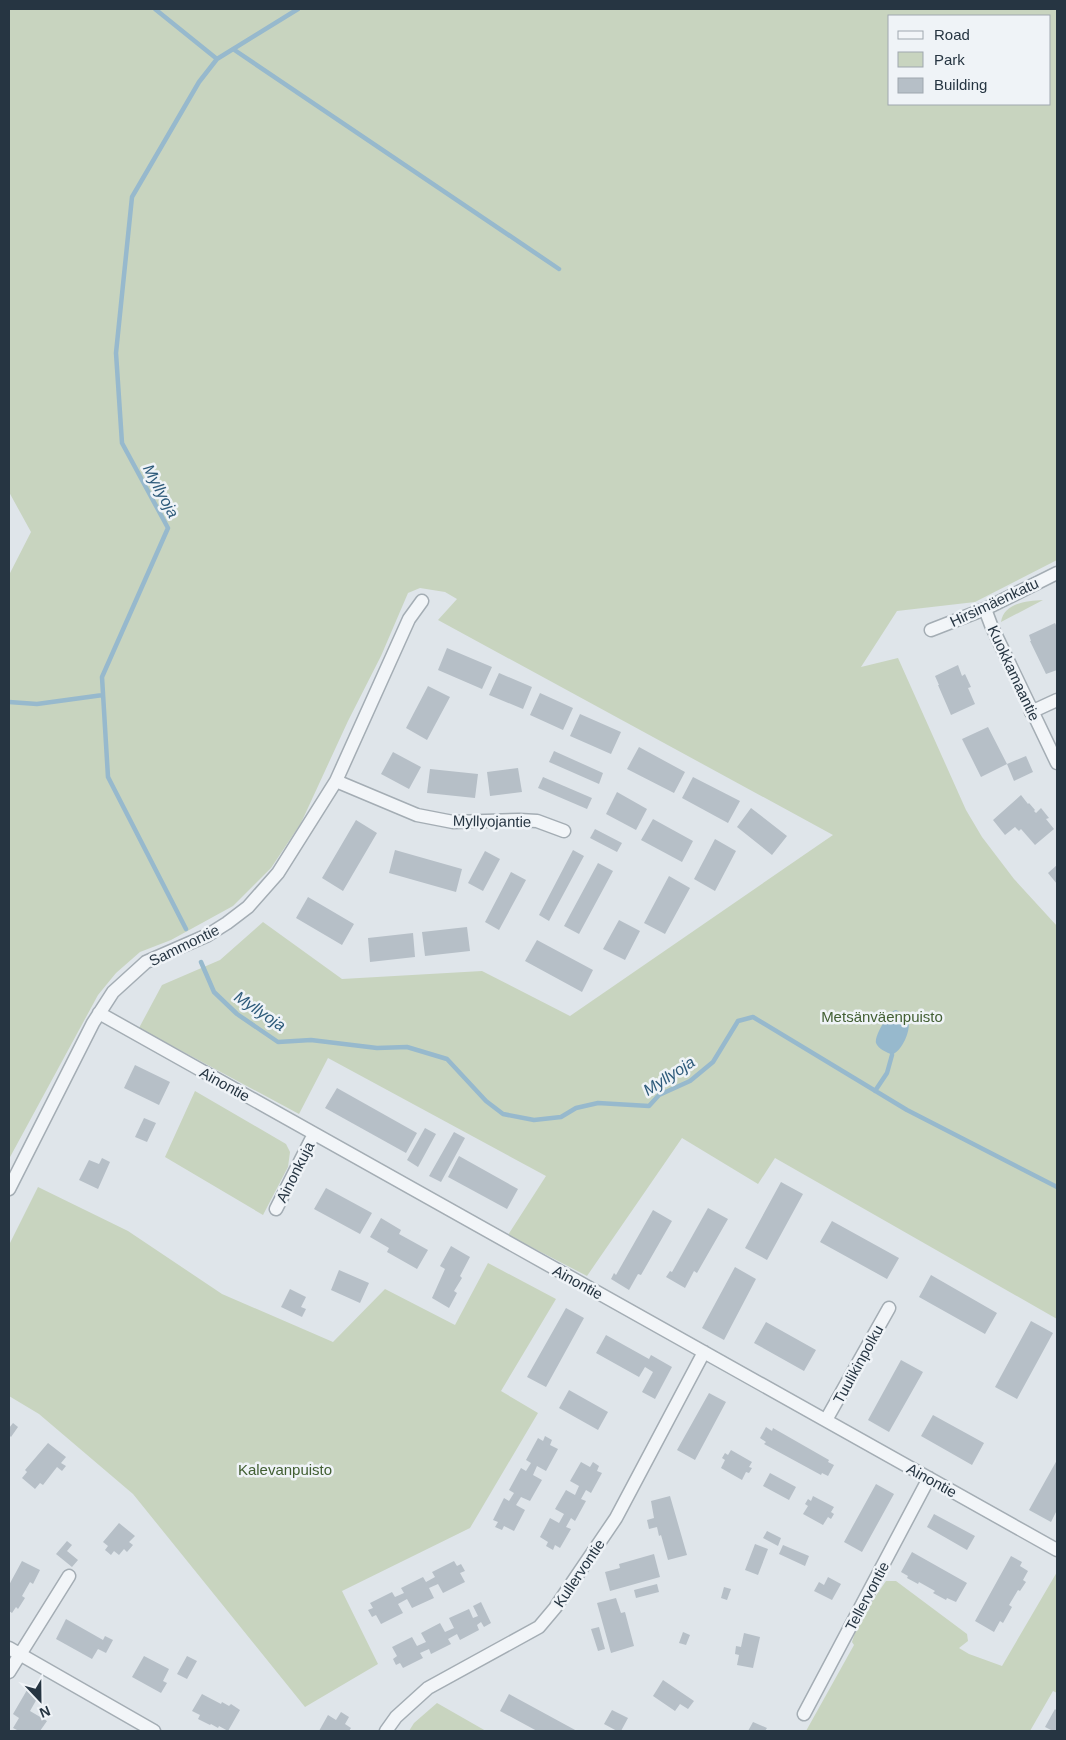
<svg xmlns="http://www.w3.org/2000/svg" width="1066" height="1740" font-family="Helvetica,sans-serif">
  <style>
    .green { fill: #c8d4bf; fill-rule: evenodd }
    .water { fill: #97b9cd }
    .lines { fill: none; stroke-linecap: round; stroke-linejoin: round }
    .stream { stroke: #97b9cd; stroke-width: 4.5 }
    .building { fill: #b6bfc7 }
    .street-casing { stroke: #a4adb4; stroke-width: 15 }
    .street { stroke: #f2f5f8; stroke-width: 12 }
    .labels { text-anchor: middle; dominant-baseline: central; stroke-width: 5; stroke-linejoin: round; paint-order: stroke }
    .street-label { font-size: 15px; fill: #263542; stroke: #eff3f7 }
    .park-label { font-size: 15px; fill: #425f33; stroke: #eff3f7 }
    .water-label { font-size: 16px; font-style: italic; fill: #2d5a7a; stroke: #eff3f7 }
  </style>
  <rect width="100%" height="100%" fill="#dfe5ea"/>
  <path class="green" d="M 9,9 L 1057,9 L 1057,560 L 975,602 L 897,611 L 861,667 L 898,658 L 966,810 L 982,837 L 1014,879 L 1057,926 L 1057,1319 L 775,1158 L 758,1184 L 682,1138 L 587,1276 L 508,1235 L 546,1176 L 328,1058 L 299,1114 L 139,1028 L 162,985 L 220,960 L 263,922 L 342,979 L 482,971 L 570,1016 L 833,835 L 438,620 L 457,599 L 445,592 L 420,588 L 408,593 L 381,656 L 348,721 L 301,823 L 271,868 L 233,906 L 171,940 L 140,952 L 116,973 L 98,995 L 9,1159 L 9,575 L 31,532 L 9,492 ZM 890,16 L 1050,16 L 1050,104 L 890,104 Z
    M 1043,600 L 1001,622 C 1004,603 1026,601 1043,600 Z
    M 195,1091 L 286,1144 L 290,1152 L 288,1167 L 263,1215 L 165,1157 Z
    M 38,1187 L 128,1231 L 222,1294 L 333,1342 L 385,1289 L 455,1325 L 488,1263 L 556,1299 L 501,1391 L 538,1413 L 470,1528 L 342,1591 L 378,1664 L 305,1707 L 133,1494 L 39,1414 L 9,1396 L 9,1245 Z
    M 1057,1572 L 1057,1693 L 1053,1691 L 1030,1731 L 806,1731 L 854,1645 L 852,1642 C 858,1620 873,1600 886,1581 L 896,1581 L 967,1634 L 968,1641 L 959,1648 L 969,1654 L 1002,1666 Z
    M 437,1703 L 486,1731 L 409,1731 L 414,1723 Z"/>
  <path class="water" d="M 896,1010 L 908,1017 C 912,1029 903,1050 892,1055 C 887,1052 878,1049 876,1043 C 874,1036 889,1011 896,1010 Z"/>
  <g class="lines">
    <path class="stream" d="M 155,9 L 217,59
      M 233,49 L 559,269
      M 9,702 L 37,704 L 103,695
      M 186,929 L 108,777 L 102,677 L 168,528 L 122,443 L 116,353 L 132,197 L 199,82 L 217,59 L 298,9
      M 201,962 L 214,992 L 237,1014 L 278,1042 L 311,1040 L 377,1048 L 407,1047 L 447,1059 L 486,1101 L 503,1114 L 534,1120 L 561,1117 L 576,1108 L 598,1103 L 649,1106 L 659,1095 L 690,1081 L 713,1062 L 738,1021 L 753,1017 L 907,1110 L 1057,1187
      M 875,1091 L 887,1073 L 892,1055"/>
  </g>
  <path class="building" d="M 1055,623 L 1057,627 L 1057,670 L 1046,674 L 1030,641 L 1031,641 L 1029,635 Z
    M 447,648 L 492,667 L 482,689 L 438,670 Z
    M 958,665 L 962,676 L 965,674 L 971,687 L 968,688 L 975,704 L 951,715 L 938,685 L 939,685 L 935,676 Z
    M 499,673 L 532,687 L 523,709 L 489,695 Z
    M 428,686 L 450,697 L 427,740 L 406,728 Z
    M 540,693 L 573,708 L 563,730 L 530,715 Z
    M 580,714 L 621,732 L 611,754 L 570,736 Z
    M 988,727 L 1007,764 L 981,777 L 962,739 Z
    M 639,747 L 685,772 L 674,793 L 627,769 Z
    M 554,751 L 603,773 L 599,784 L 549,762 Z
    M 393,752 L 421,767 L 409,789 L 381,774 Z
    M 1026,756 L 1033,772 L 1014,781 L 1007,764 Z
    M 518,768 L 522,792 L 490,796 L 487,772 Z
    M 430,769 L 478,774 L 475,798 L 427,793 Z
    M 543,777 L 592,798 L 587,809 L 538,788 Z
    M 693,777 L 740,801 L 728,823 L 682,798 Z
    M 617,792 L 647,809 L 636,830 L 606,814 Z
    M 1021,795 L 1028,804 L 1029,803 L 1035,810 L 1034,811 L 1036,813 L 1041,808 L 1049,818 L 1046,819 L 1054,829 L 1035,845 L 1021,829 L 1019,831 L 1015,827 L 1005,835 L 993,820 Z
    M 751,808 L 787,836 L 772,855 L 737,827 Z
    M 653,819 L 693,841 L 682,862 L 641,840 Z
    M 356,820 L 377,833 L 343,891 L 322,878 Z
    M 595,829 L 622,843 L 617,852 L 590,838 Z
    M 715,839 L 736,851 L 715,891 L 694,879 Z
    M 395,850 L 462,869 L 456,892 L 389,873 Z
    M 573,850 L 584,856 L 549,921 L 539,915 Z
    M 485,851 L 500,859 L 483,891 L 468,883 Z
    M 598,863 L 613,871 L 579,934 L 564,926 Z
    M 1057,865 L 1057,884 L 1048,873 Z
    M 511,872 L 526,880 L 499,930 L 485,922 Z
    M 669,876 L 690,888 L 665,934 L 644,923 Z
    M 308,897 L 354,924 L 342,945 L 296,918 Z
    M 619,920 L 640,931 L 625,960 L 603,949 Z
    M 467,927 L 470,951 L 425,956 L 422,932 Z
    M 413,933 L 415,957 L 370,962 L 368,938 Z
    M 537,940 L 593,970 L 582,992 L 525,961 Z
    M 135,1065 L 170,1082 L 159,1105 L 124,1088 Z
    M 337,1088 L 417,1133 L 406,1153 L 325,1108 Z
    M 144,1118 L 156,1123 L 147,1142 L 135,1137 Z
    M 425,1128 L 436,1134 L 418,1167 L 407,1160 Z
    M 454,1132 L 465,1138 L 441,1182 L 429,1176 Z
    M 459,1156 L 518,1189 L 507,1209 L 448,1177 Z
    M 102,1158 L 110,1162 L 98,1189 L 79,1180 L 89,1160 L 99,1164 Z
    M 781,1182 L 803,1194 L 767,1260 L 745,1248 Z
    M 326,1188 L 372,1213 L 360,1234 L 314,1209 Z
    M 708,1208 L 728,1219 L 697,1273 L 694,1271 L 685,1288 L 666,1277 L 670,1271 L 672,1272 Z
    M 653,1210 L 672,1221 L 641,1275 L 638,1274 L 629,1290 L 611,1279 L 614,1273 L 616,1275 Z
    M 381,1218 L 401,1230 L 399,1234 L 428,1250 L 417,1269 L 387,1252 L 389,1248 L 370,1237 Z
    M 832,1221 L 899,1258 L 887,1279 L 820,1242 Z
    M 451,1246 L 470,1257 L 460,1276 L 462,1278 L 454,1291 L 457,1293 L 449,1308 L 432,1298 L 445,1269 L 440,1266 Z
    M 735,1267 L 756,1279 L 724,1340 L 702,1328 Z
    M 339,1270 L 369,1283 L 360,1303 L 331,1290 Z
    M 931,1275 L 997,1313 L 985,1334 L 919,1297 Z
    M 290,1289 L 306,1297 L 301,1307 L 306,1309 L 302,1317 L 281,1307 Z
    M 566,1308 L 584,1318 L 546,1387 L 527,1377 Z
    M 1031,1321 L 1053,1333 L 1017,1399 L 995,1387 Z
    M 766,1322 L 816,1350 L 804,1371 L 754,1343 Z
    M 606,1335 L 649,1359 L 651,1355 L 672,1367 L 655,1399 L 642,1392 L 653,1372 L 645,1367 L 639,1377 L 596,1353 Z
    M 901,1360 L 923,1372 L 889,1432 L 868,1420 Z
    M 569,1390 L 608,1412 L 598,1430 L 559,1408 Z
    M 709,1393 L 726,1402 L 695,1460 L 677,1450 Z
    M 933,1415 L 984,1443 L 972,1465 L 921,1436 Z
    M 13,1423 L 18,1427 L 11,1437 L 9,1435 L 9,1428 Z
    M 766,1427 L 772,1431 L 773,1428 L 829,1460 L 828,1462 L 834,1465 L 828,1476 L 822,1473 L 821,1475 L 764,1444 L 766,1442 L 760,1438 Z
    M 545,1436 L 552,1440 L 550,1445 L 558,1449 L 546,1471 L 537,1466 L 533,1475 L 542,1480 L 530,1501 L 521,1497 L 516,1505 L 525,1510 L 514,1531 L 504,1526 L 502,1530 L 495,1527 L 498,1522 L 493,1520 L 504,1498 L 509,1501 L 514,1493 L 509,1490 L 521,1468 L 526,1471 L 531,1463 L 526,1460 L 538,1438 L 543,1441 Z
    M 48,1443 L 66,1457 L 61,1463 L 66,1466 L 62,1471 L 57,1467 L 43,1485 L 40,1483 L 35,1489 L 22,1478 L 27,1472 L 25,1470 Z
    M 731,1450 L 752,1462 L 749,1467 L 752,1468 L 749,1473 L 746,1472 L 742,1480 L 721,1468 L 725,1460 L 722,1458 L 725,1453 L 728,1455 Z
    M 1057,1460 L 1057,1510 L 1051,1522 L 1029,1510 Z
    M 581,1462 L 590,1467 L 593,1462 L 599,1466 L 597,1471 L 602,1473 L 591,1493 L 586,1490 L 581,1499 L 586,1501 L 575,1521 L 571,1518 L 566,1527 L 571,1529 L 560,1548 L 555,1545 L 553,1550 L 546,1546 L 548,1542 L 540,1537 L 550,1518 L 559,1523 L 564,1514 L 555,1509 L 566,1490 L 575,1495 L 579,1486 L 570,1481 Z
    M 770,1473 L 796,1487 L 789,1500 L 763,1486 Z
    M 876,1484 L 894,1494 L 862,1552 L 844,1542 Z
    M 670,1496 L 687,1555 L 668,1560 L 661,1535 L 659,1536 L 657,1527 L 649,1529 L 647,1520 L 654,1518 L 651,1501 Z
    M 813,1496 L 834,1507 L 831,1512 L 834,1514 L 831,1519 L 828,1517 L 823,1525 L 803,1514 L 808,1506 L 805,1504 L 808,1499 L 811,1501 Z
    M 934,1514 L 975,1536 L 967,1550 L 927,1527 Z
    M 119,1523 L 135,1536 L 129,1542 L 133,1545 L 127,1552 L 124,1549 L 119,1555 L 114,1551 L 111,1555 L 105,1550 L 108,1546 L 103,1542 Z
    M 767,1531 L 781,1538 L 778,1546 L 763,1538 Z
    M 67,1541 L 72,1545 L 67,1551 L 78,1560 L 72,1567 L 56,1554 Z
    M 755,1544 L 768,1549 L 758,1575 L 745,1570 Z
    M 783,1545 L 809,1556 L 805,1566 L 779,1554 Z
    M 912,1552 L 967,1583 L 956,1602 L 947,1598 L 946,1600 L 933,1593 L 935,1591 L 919,1582 L 918,1584 L 907,1578 L 908,1576 L 901,1572 Z
    M 654,1554 L 660,1577 L 610,1591 L 605,1572 L 620,1568 L 619,1564 Z
    M 1011,1556 L 1022,1562 L 1020,1566 L 1028,1571 L 1023,1580 L 1026,1582 L 1020,1591 L 1018,1590 L 1009,1605 L 1012,1607 L 1003,1623 L 1000,1621 L 994,1632 L 975,1621 Z
    M 22,1561 L 40,1570 L 33,1584 L 30,1582 L 22,1596 L 25,1598 L 18,1609 L 16,1607 L 12,1613 L 9,1611 L 9,1585 Z
    M 454,1561 L 457,1566 L 461,1564 L 465,1571 L 460,1573 L 465,1582 L 443,1593 L 438,1584 L 429,1588 L 434,1598 L 412,1608 L 407,1599 L 398,1604 L 403,1613 L 381,1624 L 376,1615 L 372,1617 L 368,1610 L 373,1608 L 370,1603 L 392,1592 L 395,1597 L 404,1593 L 401,1588 L 423,1577 L 426,1582 L 435,1577 L 432,1572 Z
    M 828,1577 L 841,1584 L 832,1600 L 814,1591 L 819,1582 L 824,1585 Z
    M 657,1584 L 659,1592 L 636,1598 L 634,1590 Z
    M 724,1587 L 731,1589 L 727,1600 L 721,1598 Z
    M 616,1598 L 621,1613 L 625,1612 L 634,1646 L 611,1653 L 597,1603 Z
    M 481,1602 L 491,1623 L 484,1627 L 481,1622 L 477,1625 L 479,1630 L 460,1640 L 457,1634 L 448,1639 L 451,1644 L 431,1654 L 429,1649 L 420,1653 L 423,1658 L 403,1668 L 400,1663 L 396,1665 L 393,1659 L 397,1656 L 392,1647 L 412,1637 L 417,1646 L 426,1642 L 421,1633 L 440,1623 L 445,1632 L 454,1628 L 449,1618 L 469,1609 L 473,1618 L 478,1616 L 473,1606 Z
    M 66,1619 L 103,1640 L 105,1636 L 113,1640 L 106,1653 L 98,1649 L 92,1659 L 56,1639 Z
    M 599,1627 L 605,1649 L 598,1651 L 591,1629 Z
    M 683,1632 L 690,1635 L 686,1645 L 679,1643 Z
    M 744,1633 L 760,1637 L 753,1668 L 737,1665 L 739,1655 L 735,1654 L 736,1646 L 741,1647 Z
    M 144,1656 L 169,1669 L 163,1681 L 167,1683 L 161,1693 L 132,1677 Z
    M 187,1656 L 197,1661 L 187,1679 L 177,1674 Z
    M 663,1680 L 694,1701 L 688,1709 L 680,1704 L 675,1711 L 653,1696 Z
    M 27,1690 L 38,1697 L 30,1711 L 47,1721 L 40,1731 L 19,1731 L 13,1728 L 19,1718 L 13,1714 Z
    M 202,1694 L 221,1704 L 222,1702 L 229,1706 L 231,1704 L 240,1710 L 228,1731 L 219,1726 L 218,1728 L 211,1724 L 210,1725 L 198,1719 L 200,1715 L 192,1711 Z
    M 509,1694 L 577,1731 L 537,1731 L 500,1711 Z
    M 1055,1709 L 1057,1711 L 1057,1731 L 1053,1731 L 1045,1727 Z
    M 612,1710 L 628,1718 L 621,1731 L 617,1731 L 604,1724 Z
    M 341,1712 L 349,1717 L 345,1724 L 351,1728 L 349,1731 L 319,1731 L 328,1715 L 336,1720 Z
    M 753,1722 L 767,1728 L 765,1731 L 748,1731 Z"/>
  <g class="lines">
    <defs>
      <path id="street" d="M 985,609 L 991,625 L 1057,763
        M 931,630 L 985,609 L 1057,573
        M 1031,712 L 1057,700
        M 336,781 L 417,815 L 453,822 L 519,820 L 537,821 L 564,831
        M 99,1013 L 1057,1550
        M 9,1189 L 93,1023 L 113,992 L 146,962 L 208,935 L 227,923 L 248,907 L 278,873 L 336,781 L 409,619 L 422,601
        M 276,1209 L 314,1134
        M 826,1420 L 889,1308
        M 9,1648 L 154,1731
        M 9,1672 L 69,1576
        M 804,1714 L 929,1478
        M 386,1731 L 396,1717 L 428,1688 L 539,1627 L 555,1608 L 616,1518 L 704,1352"/>
    </defs>
    <use href="#street" class="street-casing"/>
    <use href="#street" class="street"/>
  </g>
  <g class="labels">
    <g class="street-label">
      <text transform="translate(994 602) rotate(-25)">Hirsimäenkatu</text>
      <text transform="translate(1014 673) rotate(65)">Kuokkamaantie</text>
      <text transform="translate(492 821) rotate(1)">Myllyojantie</text>
      <text transform="translate(184 945) rotate(-26)">Sammontie</text>
      <text transform="translate(225 1084) rotate(29)">Ainontie</text>
      <text transform="translate(295 1172) rotate(-63)">Ainonkuja</text>
      <text transform="translate(578 1282) rotate(29)">Ainontie</text>
      <text transform="translate(858 1364) rotate(-61)">Tuulikinpolku</text>
      <text transform="translate(932 1480) rotate(29)">Ainontie</text>
      <text transform="translate(579 1573) rotate(-56)">Kullervontie</text>
      <text transform="translate(867 1596) rotate(-62)">Tellervontie</text>
    </g>
    <g class="park-label">
      <text x="882" y="1016">Metsänväenpuisto</text>
      <text x="285" y="1469">Kalevanpuisto</text>
    </g>
    <g class="water-label">
      <text transform="translate(161 491) rotate(62)">Myllyoja</text>
      <text transform="translate(260 1011) rotate(34)">Myllyoja</text>
      <text transform="translate(669 1076) rotate(-33)">Myllyoja</text>
    </g>
  </g>
  <rect width="1066" height="1740" fill="none" stroke="#263542" stroke-width="20"/>
  <rect x="888" y="15" width="162" height="90" fill="#eff3f7" stroke="#9fa7af"/>
  <rect x="898" y="31" width="25" height="8" fill="#f2f5f8" stroke="#9fa7af"/>
  <text x="934" y="40" font-size="15" fill="#263542">Road</text>
  <rect x="898" y="52" width="25" height="15" fill="#c8d4bf" stroke="#9fa7af"/>
  <text x="934" y="65" font-size="15" fill="#263542">Park</text>
  <rect x="898" y="78" width="25" height="15" fill="#b6bfc7" stroke="#9fa7af"/>
  <text x="934" y="90" font-size="15" fill="#263542">Building</text>
  <g transform="translate(40 1700) rotate(158)" stroke="#eff3f7" stroke-width="4" paint-order="stroke">
  <path d="M0-4L9 19L0 12L-9 19Z" fill="#263542"/>
  <text y="-8" font-size="14" font-weight="bold" text-anchor="middle" fill="#263542">N</text>
  </g>
</svg>
